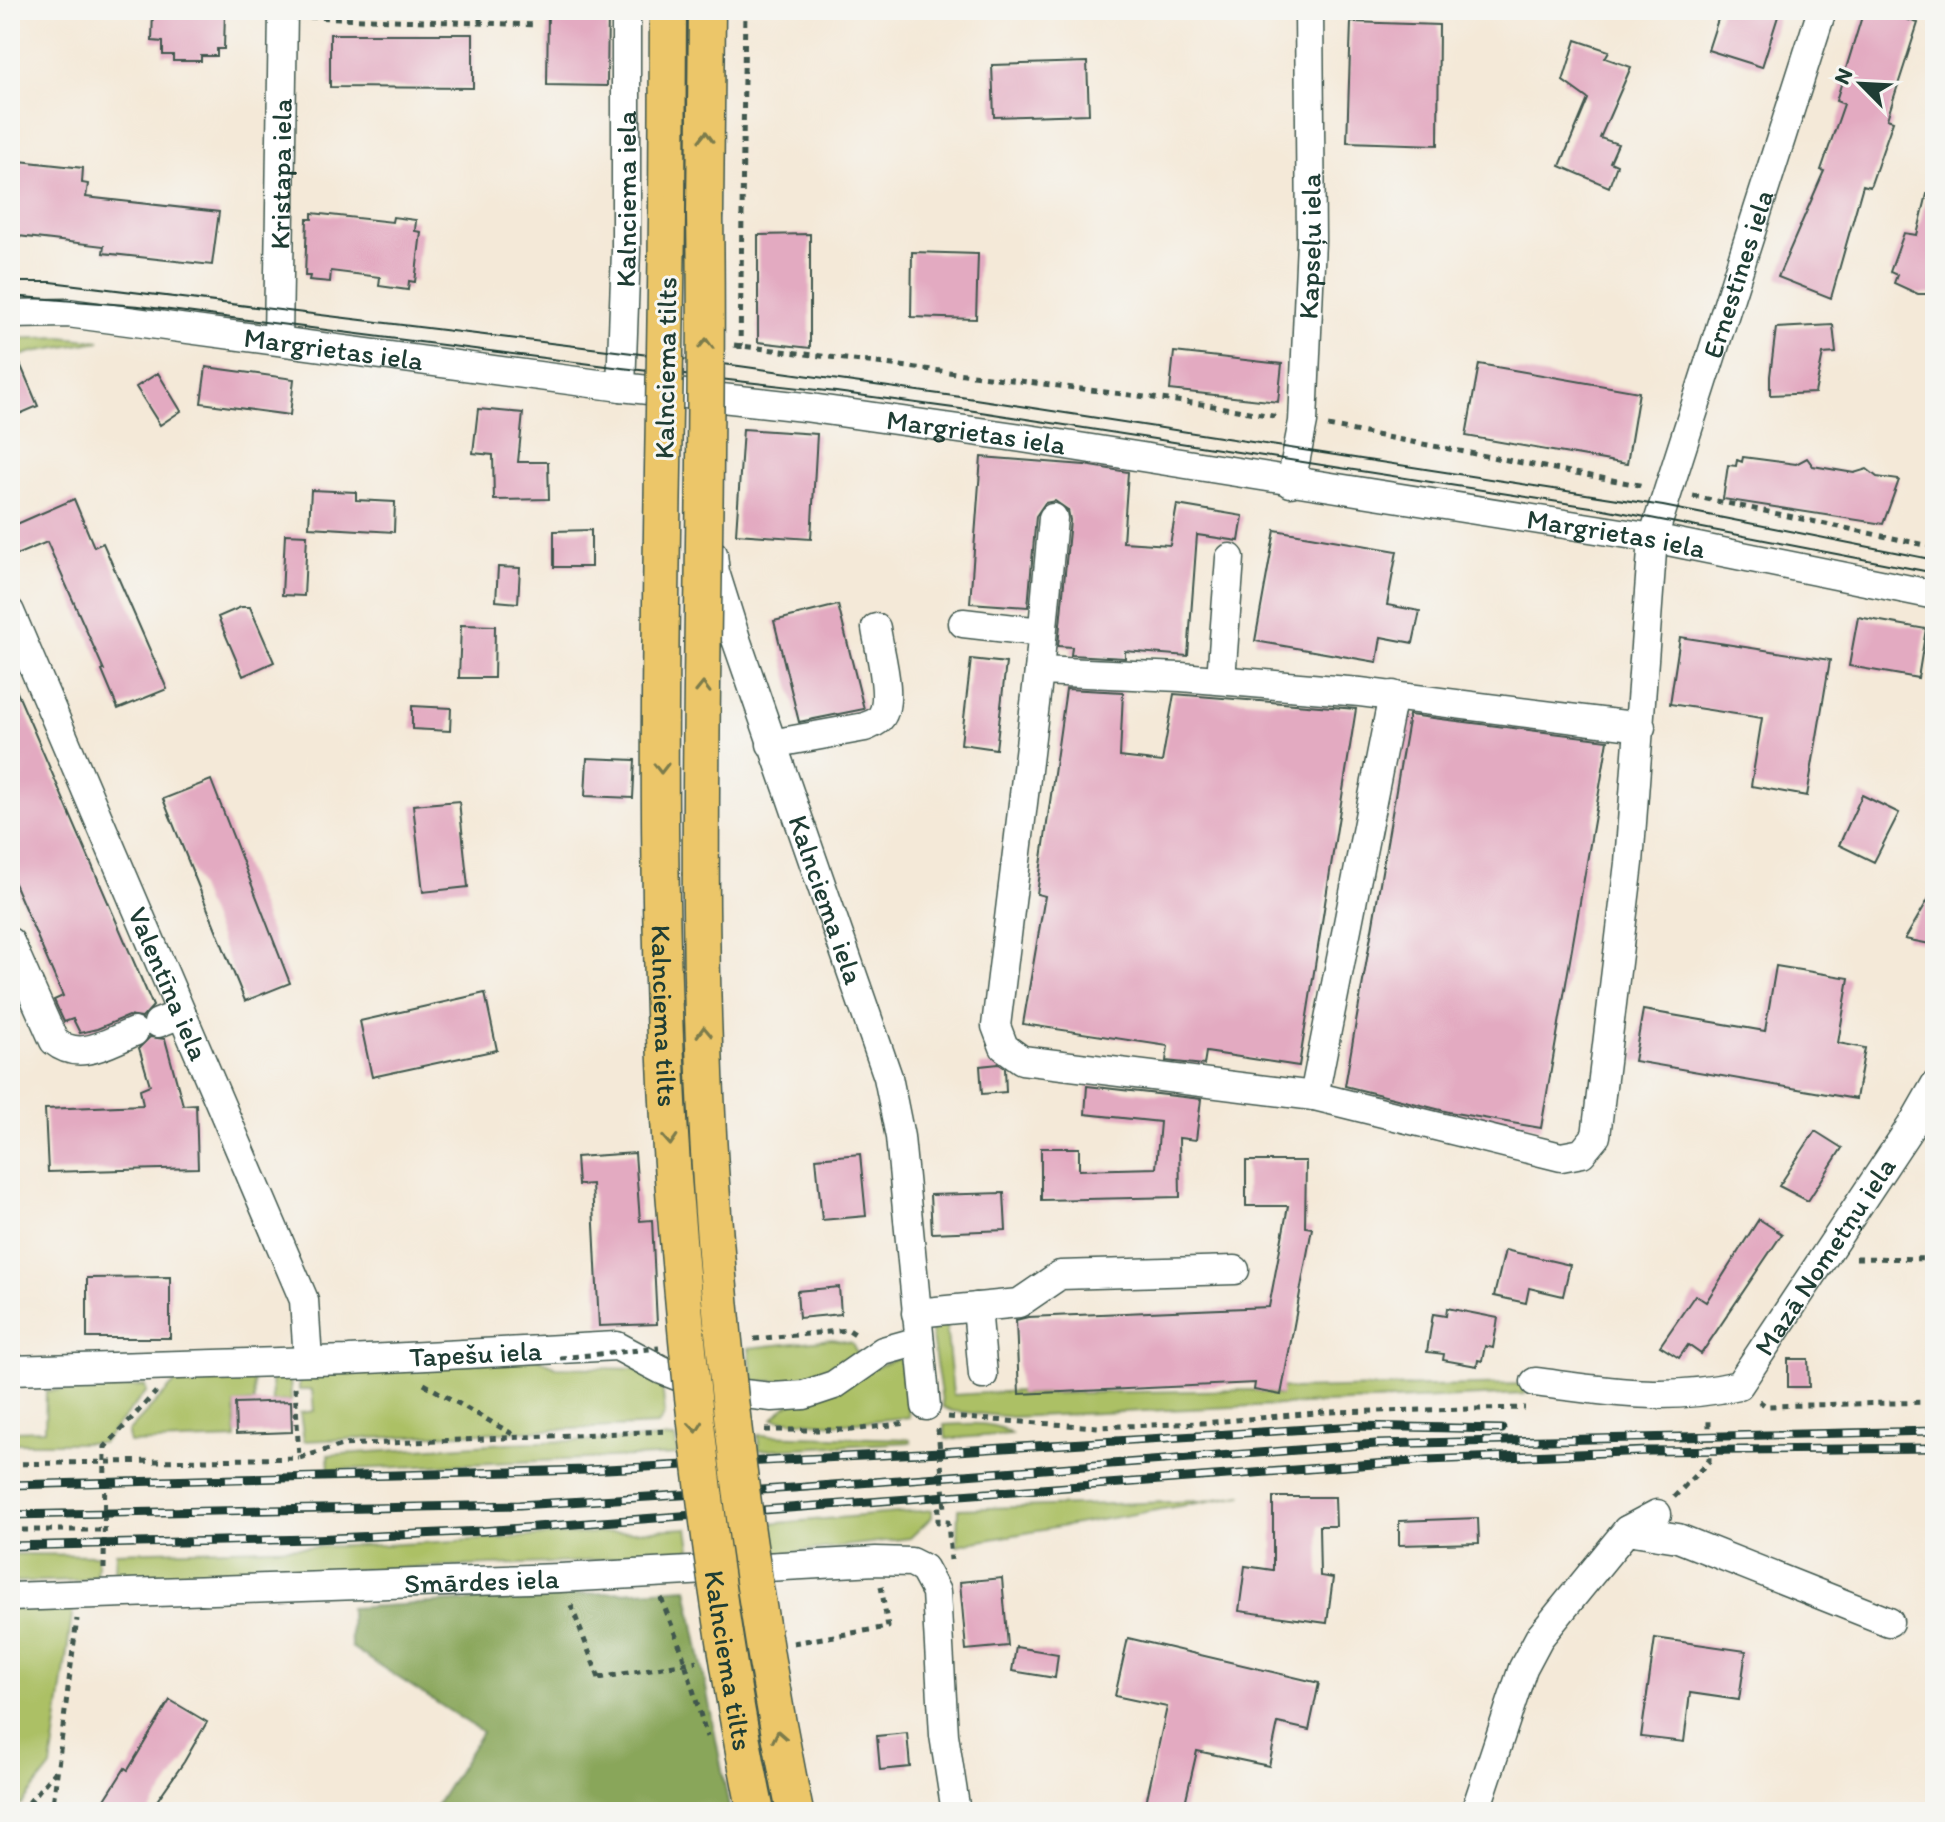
<svg xmlns="http://www.w3.org/2000/svg" width="1945" height="1822" font-family="Itim,sans-serif">
  <style>
    .green { fill: #acc065; stroke: #667e4c; stroke-width: 2 }
    .forest { fill: #89a65a; stroke: #547247; stroke-width: 2 }
    .building { fill: #e3aac1 }
    .lines { fill: none; stroke-linecap: round; stroke-linejoin: round }
    .minor-casing { stroke: #3f574d; stroke-width: 31 }
    .major-casing { stroke: #3f574d; stroke-width: 39 }
    .path { stroke: #3f574d; stroke-width: 5; stroke-dasharray: 6 6; stroke-linecap: butt }
    .minor { stroke: #fff; stroke-width: 28 }
    .major { stroke: #ecc669; stroke-width: 36 }
    .tram { stroke: #1f3d34; stroke-width: 2 }
    .rail-casing { stroke: #1f3d34; stroke-width: 9 }
    .rail { stroke: #f6f6f2; stroke-width: 6; stroke-dasharray: 18; stroke-linecap: butt }
    .major-bridge-casing { stroke: #3f574d; stroke-width: 39; stroke-linecap: butt }
    .path-bridge { stroke: #3f574d; stroke-width: 5; stroke-dasharray: 6 6; stroke-linecap: butt }
    .major-bridge { stroke: #ecc669; stroke-width: 36 }
    .oneway { stroke: #7b7b4c }
    .labels { text-anchor: middle; dominant-baseline: central; stroke-width: 6; stroke-linejoin: round; paint-order: stroke }
    .street-label { font-size: 28px; fill: #1f3d34; stroke: #f6f6f2 }
  </style>
  <rect width="100%" height="100%" fill="#f6f6f2"/>
  <filter id="ink" filterUnits="userSpaceOnUse"><feTurbulence type="fractalNoise" baseFrequency=".0125" numOctaves="2"/><feDisplacementMap in="SourceGraphic" scale="16" xChannelSelector="R" yChannelSelector="G"/><feConvolveMatrix kernelMatrix="1 2 1 2 8 2 1 2 1" color-interpolation-filters="sRGB"/></filter>
  <filter id="wash" filterUnits="userSpaceOnUse"><feTurbulence type="fractalNoise" baseFrequency=".006" numOctaves="4" result="noise"/><feDisplacementMap in="SourceGraphic" scale="32" xChannelSelector="R" yChannelSelector="G"/><feGaussianBlur stdDeviation="1.8" result="paint"/><feColorMatrix in="noise" values="0 0 0 0 0 0 0 0 0 0 0 0 0 0 0 0 0 1.4 0 .05"/><feComposite in="paint" operator="in"/></filter>
  <g filter="url(#wash)">
    <rect width="100%" height="100%" fill="#f4e9d8"/>
    <path class="green" d="M 61,337 L 100,341 L 33,352 L 10,359 L 10,339 Z
      M 946,1324 L 953,1395 L 1019,1391 L 1020,1394 L 1254,1390 L 1280,1395 L 1282,1387 L 1293,1389 L 1522,1384 L 1525,1394 L 1011,1417 L 952,1411 L 943,1407 L 930,1325 Z
      M 832,1339 L 852,1343 L 858,1355 L 832,1373 L 797,1381 L 753,1381 L 749,1348 Z
      M 900,1357 L 909,1417 L 837,1424 L 773,1419 L 785,1406 Z
      M 539,1359 L 556,1367 L 636,1369 L 662,1384 L 665,1414 L 658,1425 L 304,1441 L 300,1413 L 314,1411 L 312,1390 L 299,1390 L 299,1374 Z
      M 290,1373 L 291,1401 L 272,1402 L 271,1374 Z
      M 183,1374 L 253,1375 L 254,1402 L 235,1404 L 236,1439 L 129,1443 L 128,1432 Z
      M 145,1386 L 147,1391 L 102,1443 L 10,1443 L 10,1393 L 13,1431 L 45,1430 L 46,1391 Z
      M 944,1425 C 965,1424 994,1420 1011,1434 L 946,1439 Z
      M 758,1435 L 910,1439 L 911,1442 L 759,1450 Z
      M 675,1438 L 678,1455 L 329,1470 L 328,1455 L 507,1443 Z
      M 1243,1495 L 957,1545 L 958,1509 L 1204,1501 Z
      M 932,1510 L 932,1517 L 910,1538 L 772,1555 L 767,1524 Z
      M 688,1528 L 691,1549 L 578,1562 L 178,1576 L 115,1574 L 116,1552 L 384,1545 Z
      M 10,1554 L 98,1555 L 96,1575 L 80,1580 L 10,1582 Z
      M 74,1601 L 51,1767 L 22,1804 L 15,1805 L 10,1759 L 10,1606 Z"/>
    <path class="forest" d="M 687,1588 L 730,1812 L 432,1812 L 482,1732 L 351,1647 L 350,1608 Z"/>
    <g id="blocks">
      <path class="building" d="M 153,10 L 225,10 L 224,49 L 217,49 L 217,56 L 201,56 L 201,61 L 173,61 L 173,55 L 163,55 L 163,42 L 152,41 Z
        M 548,10 L 608,10 L 607,86 L 547,85 Z
        M 1721,10 L 1780,10 L 1762,67 L 1708,50 Z
        M 1864,10 L 1878,10 L 1918,23 L 1887,119 L 1893,121 L 1870,187 L 1863,185 L 1831,298 L 1778,277 L 1824,171 L 1821,170 L 1844,104 L 1836,101 Z
        M 1351,22 L 1439,25 L 1438,145 L 1347,142 Z
        M 330,34 L 473,34 L 473,88 L 330,87 Z
        M 1576,40 L 1609,51 L 1605,58 L 1631,67 L 1600,138 L 1618,144 L 1610,162 L 1617,165 L 1609,187 L 1560,166 L 1588,99 L 1563,81 Z
        M 1087,62 L 1089,114 L 994,117 L 992,65 Z
        M 10,160 L 83,168 L 82,183 L 88,184 L 86,197 L 219,212 L 212,265 L 103,253 L 104,246 L 10,235 Z
        M 1927,194 L 1935,195 L 1935,294 L 1918,294 L 1894,283 L 1897,275 L 1890,272 L 1904,233 L 1917,235 Z
        M 312,213 L 392,222 L 393,217 L 416,220 L 415,231 L 421,232 L 415,282 L 409,281 L 408,290 L 379,286 L 380,277 L 331,271 L 330,282 L 309,280 L 310,276 L 305,276 L 307,219 L 312,219 Z
        M 810,234 L 810,348 L 758,342 L 758,235 Z
        M 912,252 L 978,254 L 976,319 L 911,317 Z
        M 1833,325 L 1836,353 L 1823,354 L 1815,393 L 1770,395 L 1770,376 L 1776,328 Z
        M 10,340 L 38,406 L 10,418 Z
        M 1174,352 L 1282,364 L 1278,402 L 1170,390 Z
        M 1479,364 L 1639,392 L 1627,464 L 1466,436 Z
        M 206,367 L 294,379 L 290,415 L 201,403 Z
        M 158,373 L 181,411 L 160,425 L 136,387 Z
        M 478,409 L 523,413 L 518,462 L 548,462 L 549,499 L 494,500 L 493,455 L 473,453 Z
        M 743,429 L 817,434 L 811,539 L 736,534 Z
        M 981,457 L 1085,465 L 1128,472 L 1123,542 L 1170,545 L 1177,505 L 1243,516 L 1239,541 L 1197,535 L 1188,656 L 1125,651 L 1125,658 L 1071,655 L 1072,647 L 1058,646 L 1070,520 L 1068,510 L 1055,501 L 1045,503 L 1036,516 L 1028,607 L 970,603 Z
        M 1743,457 L 1796,464 L 1807,458 L 1813,466 L 1854,473 L 1867,469 L 1877,477 L 1899,480 L 1883,524 L 1723,499 L 1728,465 L 1736,466 L 1737,460 L 1742,462 Z
        M 311,490 L 356,492 L 356,500 L 395,502 L 394,532 L 309,527 Z
        M 74,499 L 94,547 L 103,543 L 167,689 L 118,709 L 102,671 L 104,670 L 47,542 L 16,555 L 10,542 L 10,527 Z
        M 591,530 L 591,567 L 554,567 L 554,531 Z
        M 1275,530 L 1397,551 L 1387,605 L 1420,611 L 1413,643 L 1381,637 L 1377,662 L 1255,641 Z
        M 285,534 L 307,535 L 304,596 L 282,595 Z
        M 498,567 L 520,568 L 518,603 L 496,601 Z
        M 838,605 L 864,709 L 799,722 L 774,621 Z
        M 241,607 L 250,607 L 274,662 L 243,676 L 218,617 Z
        M 1858,617 L 1926,629 L 1918,678 L 1849,666 Z
        M 461,625 L 495,626 L 494,678 L 459,678 Z
        M 1680,637 L 1830,660 L 1807,796 L 1751,786 L 1762,718 L 1670,704 Z
        M 971,659 L 1006,663 L 996,749 L 961,744 Z
        M 10,676 L 153,1006 L 142,1018 L 128,1016 L 97,1029 L 80,1033 L 73,1019 L 64,1022 L 54,1000 L 63,996 L 10,874 Z
        M 1066,689 L 1123,692 L 1120,757 L 1162,762 L 1174,694 L 1356,709 L 1299,1066 L 1206,1052 L 1204,1065 L 1166,1061 L 1168,1046 L 1023,1024 L 1045,896 L 1037,894 Z
        M 412,706 L 451,708 L 450,731 L 412,729 Z
        M 1409,715 L 1608,740 L 1541,1128 L 1449,1112 L 1345,1086 Z
        M 587,758 L 635,760 L 633,798 L 585,796 Z
        M 211,780 L 290,983 L 245,1001 L 163,799 Z
        M 1862,795 L 1899,813 L 1874,862 L 1839,845 Z
        M 459,801 L 468,887 L 423,892 L 413,805 Z
        M 1935,888 L 1935,945 L 1905,939 Z
        M 1776,966 L 1849,978 L 1838,1043 L 1865,1048 L 1856,1099 L 1634,1061 L 1643,1010 L 1765,1031 Z
        M 485,993 L 497,1050 L 372,1077 L 360,1021 Z
        M 150,1037 L 165,1039 L 183,1105 L 196,1104 L 198,1168 L 48,1172 L 45,1109 L 143,1105 L 140,1089 L 150,1085 L 139,1048 Z
        M 999,1064 L 1005,1068 L 1006,1092 L 982,1094 L 980,1066 Z
        M 1087,1086 L 1201,1099 L 1196,1140 L 1179,1138 L 1180,1197 L 1041,1200 L 1041,1148 L 1079,1148 L 1079,1170 L 1156,1168 L 1160,1122 L 1085,1114 Z
        M 1815,1131 L 1842,1148 L 1808,1201 L 1779,1186 Z
        M 635,1153 L 640,1221 L 652,1220 L 657,1324 L 599,1326 L 592,1184 L 578,1185 L 576,1157 Z
        M 860,1154 L 866,1216 L 822,1220 L 816,1158 Z
        M 1246,1161 L 1306,1161 L 1305,1227 L 1312,1228 L 1281,1395 L 1254,1390 L 1255,1383 L 1019,1394 L 1016,1320 L 1028,1317 L 1269,1307 L 1288,1206 L 1246,1206 Z
        M 1004,1193 L 1006,1230 L 932,1233 L 930,1195 Z
        M 1759,1219 L 1782,1234 L 1701,1354 L 1688,1345 L 1679,1358 L 1660,1346 L 1695,1295 L 1706,1302 Z
        M 1505,1250 L 1570,1265 L 1563,1296 L 1529,1288 L 1526,1303 L 1494,1296 Z
        M 170,1277 L 170,1338 L 87,1338 L 87,1278 Z
        M 839,1287 L 841,1314 L 799,1318 L 797,1291 Z
        M 1447,1308 L 1498,1318 L 1493,1348 L 1485,1346 L 1482,1361 L 1478,1360 L 1477,1366 L 1443,1360 L 1444,1354 L 1427,1352 L 1433,1314 L 1446,1316 Z
        M 1788,1359 L 1808,1359 L 1809,1387 L 1788,1387 Z
        M 291,1401 L 292,1432 L 236,1434 L 235,1403 Z
        M 1273,1497 L 1335,1497 L 1336,1526 L 1319,1526 L 1320,1576 L 1333,1578 L 1327,1623 L 1239,1611 L 1245,1566 L 1273,1570 Z
        M 1478,1518 L 1479,1543 L 1399,1545 L 1399,1521 Z
        M 1002,1578 L 1008,1646 L 966,1650 L 960,1582 Z
        M 1128,1638 L 1319,1683 L 1309,1730 L 1278,1723 L 1269,1766 L 1197,1751 L 1183,1812 L 1144,1812 L 1167,1707 L 1115,1696 Z
        M 1655,1638 L 1746,1651 L 1739,1700 L 1690,1693 L 1684,1742 L 1641,1737 Z
        M 1016,1647 L 1058,1654 L 1055,1678 L 1012,1671 Z
        M 170,1700 L 207,1722 L 184,1762 L 149,1812 L 97,1812 L 125,1768 L 128,1770 Z
        M 907,1733 L 910,1767 L 880,1770 L 877,1736 Z"/>
    </g>
  </g>
  <g filter="url(#ink)">
    <use href="#blocks" fill-opacity="0" stroke="#3f574d" stroke-width="2"/>
    <g class="lines">
      <defs>
        <g id="minor">
          <path id="s1" d="M 10,314 L 68,313 L 621,387 L 804,407 L 1022,438 L 1653,538 L 1935,595"/>
          <path id="s2" d="M 278,340 L 283,10"/>
          <path id="s3" d="M 621,387 L 626,251 L 626,10"/>
          <path id="s4" d="M 1291,483 L 1303,422 L 1311,241 L 1309,10"/>
          <path id="s5" d="M 1053,518 L 1039,671 L 996,1026 L 1004,1047 L 1022,1060 L 1314,1096 L 1561,1157 L 1582,1153 L 1596,1136 L 1629,863 L 1653,538 L 1822,10"/>
          <path id="s6" d="M 713,554 L 715,572 L 737,642 L 888,1077 L 900,1137 L 926,1406"/>
          <path id="s7" d="M 10,612 L 304,1300 L 308,1360"/>
          <path d="M 963,623 L 1042,632"/>
          <path d="M 1039,671 L 1181,677 L 1360,692 L 1641,727"/>
          <path d="M 1221,679 L 1230,558"/>
          <path d="M 771,744 L 865,727 C 871,724 877,723 881,717 C 894,699 879,650 876,628"/>
          <path d="M 10,942 L 54,1041 C 80,1062 106,1043 134,1032"/>
          <path d="M 158,1023 L 181,1014"/>
          <path d="M 1314,1096 L 1393,695"/>
          <path d="M 977,1307 L 983,1375"/>
          <path d="M 916,1313 L 1019,1303 L 1060,1275 L 1235,1270"/>
          <path id="s8" d="M 10,1370 L 349,1360 L 617,1346 L 662,1370 L 716,1391 L 772,1397 L 804,1395 L 834,1385 L 883,1351 L 919,1341"/>
          <path id="s9" d="M 1535,1382 C 1607,1391 1666,1402 1739,1385 L 1915,1120 L 1935,1085"/>
          <path d="M 1627,1530 L 1678,1538 L 1889,1622"/>
          <path id="s10" d="M 10,1597 L 560,1578 L 876,1561 L 911,1562 L 923,1568 L 936,1592 L 944,1735 L 956,1812"/>
          <path d="M 1475,1812 L 1523,1668 L 1539,1638 L 1627,1530 L 1657,1514"/>
        </g>
        <path id="major" d="M 667,214 L 668,10
          M 705,215 L 707,10"/>
      </defs>
      <use href="#minor" class="minor-casing"/>
      <use href="#major" class="major-casing"/>
      <path class="path" d="M 310,17 L 537,25
        M 480,23 L 480,10
        M 734,345 L 1201,404 L 1279,417
        M 740,349 L 745,10
        M 1328,426 L 1644,486
        M 1693,496 L 1935,547
        M 1856,1258 L 1935,1259
        M 754,1339 L 849,1330 L 858,1336
        M 424,1384 L 516,1436
        M 295,1387 L 299,1458 L 342,1445 L 667,1431
        M 1759,1401 L 1766,1406 L 1935,1402
        M 948,1417 L 1098,1427 L 1202,1423 L 1326,1412 L 1525,1408
        M 938,1429 L 945,1509 L 938,1509 L 938,1522 L 948,1522 L 951,1560
        M 765,1430 L 852,1430 L 907,1423
        M 10,1464 L 299,1458
        M 1674,1497 L 1709,1461 L 1709,1417
        M 10,1530 L 105,1530
        M 104,1569 L 105,1447 L 156,1392
        M 661,1598 L 681,1649 L 707,1737
        M 571,1605 L 599,1678
        M 793,1643 L 888,1627 L 881,1586
        M 21,1812 L 56,1770
        M 52,1812 L 77,1619"/>
      <use href="#minor" class="minor"/>
      <use href="#major" class="major"/>
      <path class="tram" d="M 10,282 L 51,282 L 739,366 L 975,399 L 1663,506 L 1935,560
        M 10,296 L 139,306 L 622,368 L 836,392 L 968,410 L 1604,509 L 1935,573"/>
      <defs>
        <path id="rail" d="M 10,1485 L 587,1470 L 941,1452 L 1356,1426 L 1502,1429
          M 10,1515 L 519,1505 L 793,1488 L 1376,1444 L 1935,1431
          M 10,1546 L 313,1539 L 482,1531 L 1427,1460 L 1649,1451 L 1935,1448"/>
      </defs>
      <use href="#rail" class="rail-casing"/>
      <use href="#rail" class="rail"/>
      <defs>
        <g id="major-bridge">
          <path id="s11" d="M 667,214 C 664,496 653,779 666,1061 C 670,1157 679,1253 688,1350 C 704,1505 724,1659 756,1812"/>
          <path d="M 705,215 C 709,446 699,677 701,908 C 703,1210 735,1516 795,1812"/>
        </g>
      </defs>
      <use href="#major-bridge" class="major-bridge-casing"/>
      <path class="path-bridge" d="M 560,1358 L 659,1348
        M 599,1678 L 697,1661"/>
      <use href="#major-bridge" class="major-bridge"/>
    </g>
    <defs><path id="oneway-chevron" d="M-2-3.5L2.5 0L-2 3.5" fill="none" stroke-width="1.6" stroke-linecap="round" stroke-linejoin="round" transform="scale(2)"/></defs>
    <g class="oneway">
      <use href="#oneway-chevron" transform="translate(706 137) rotate(-89)"/>
      <use href="#oneway-chevron" transform="translate(706 344) rotate(-89)"/>
      <use href="#oneway-chevron" transform="translate(703 688) rotate(-89)"/>
      <use href="#oneway-chevron" transform="translate(661 768) rotate(90)"/>
      <use href="#oneway-chevron" transform="translate(704 1032) rotate(-92)"/>
      <use href="#oneway-chevron" transform="translate(670 1140) rotate(87)"/>
      <use href="#oneway-chevron" transform="translate(696 1427) rotate(84)"/>
      <use href="#oneway-chevron" transform="translate(779 1736) rotate(-101)"/>
    </g>
  </g>
  <g class="labels">
    <g class="street-label">
      <text stroke="none"><textPath href="#s2" startOffset="166">Kristapa iela</textPath></text>
      <text stroke="none"><textPath href="#s3" startOffset="188">Kalnciema iela</textPath></text>
      <text stroke="none"><textPath href="#s4" startOffset="238">Kapseļu iela</textPath></text>
      <text stroke="none"><textPath href="#s5" startOffset="2026">Ernestīnes iela</textPath></text>
      <text stroke="none"><textPath href="#s1" startOffset="326">Margrietas iela</textPath></text>
      <text transform="translate(665 368) rotate(-89)">Kalnciema tilts</text>
      <text stroke="none"><textPath href="#s1" startOffset="974">Margrietas iela</textPath></text>
      <text stroke="none"><textPath href="#s1" startOffset="1622">Margrietas iela</textPath></text>
      <text stroke="none"><textPath href="#s6" startOffset="364">Kalnciema iela</textPath></text>
      <text stroke="none"><textPath href="#s7" startOffset="404">Valentīna iela</textPath></text>
      <text stroke="none"><textPath href="#s11" startOffset="802">Kalnciema tilts</textPath></text>
      <text stroke="none"><textPath href="#s9" startOffset="360">Mazā Nometņu iela</textPath></text>
      <text stroke="none"><textPath href="#s8" startOffset="466">Tapešu iela</textPath></text>
      <text stroke="none"><textPath href="#s10" startOffset="472">Smārdes iela</textPath></text>
      <text stroke="none"><textPath href="#s11" startOffset="1450">Kalnciema tilts</textPath></text>
    </g>
  </g>
  <rect width="1945" height="1822" fill="none" stroke="#f6f6f2" stroke-width="40"/>
  <g transform="translate(1861 84) rotate(294)" stroke="#f6f6f2" stroke-width="6" paint-order="stroke">
  <path d="M0-6L14 30L0 20L-14 30Z" fill="#1f3d34"/>
  <text y="-12" font-size="22" font-weight="bold" text-anchor="middle" fill="#1f3d34">N</text>
  </g>
</svg>
